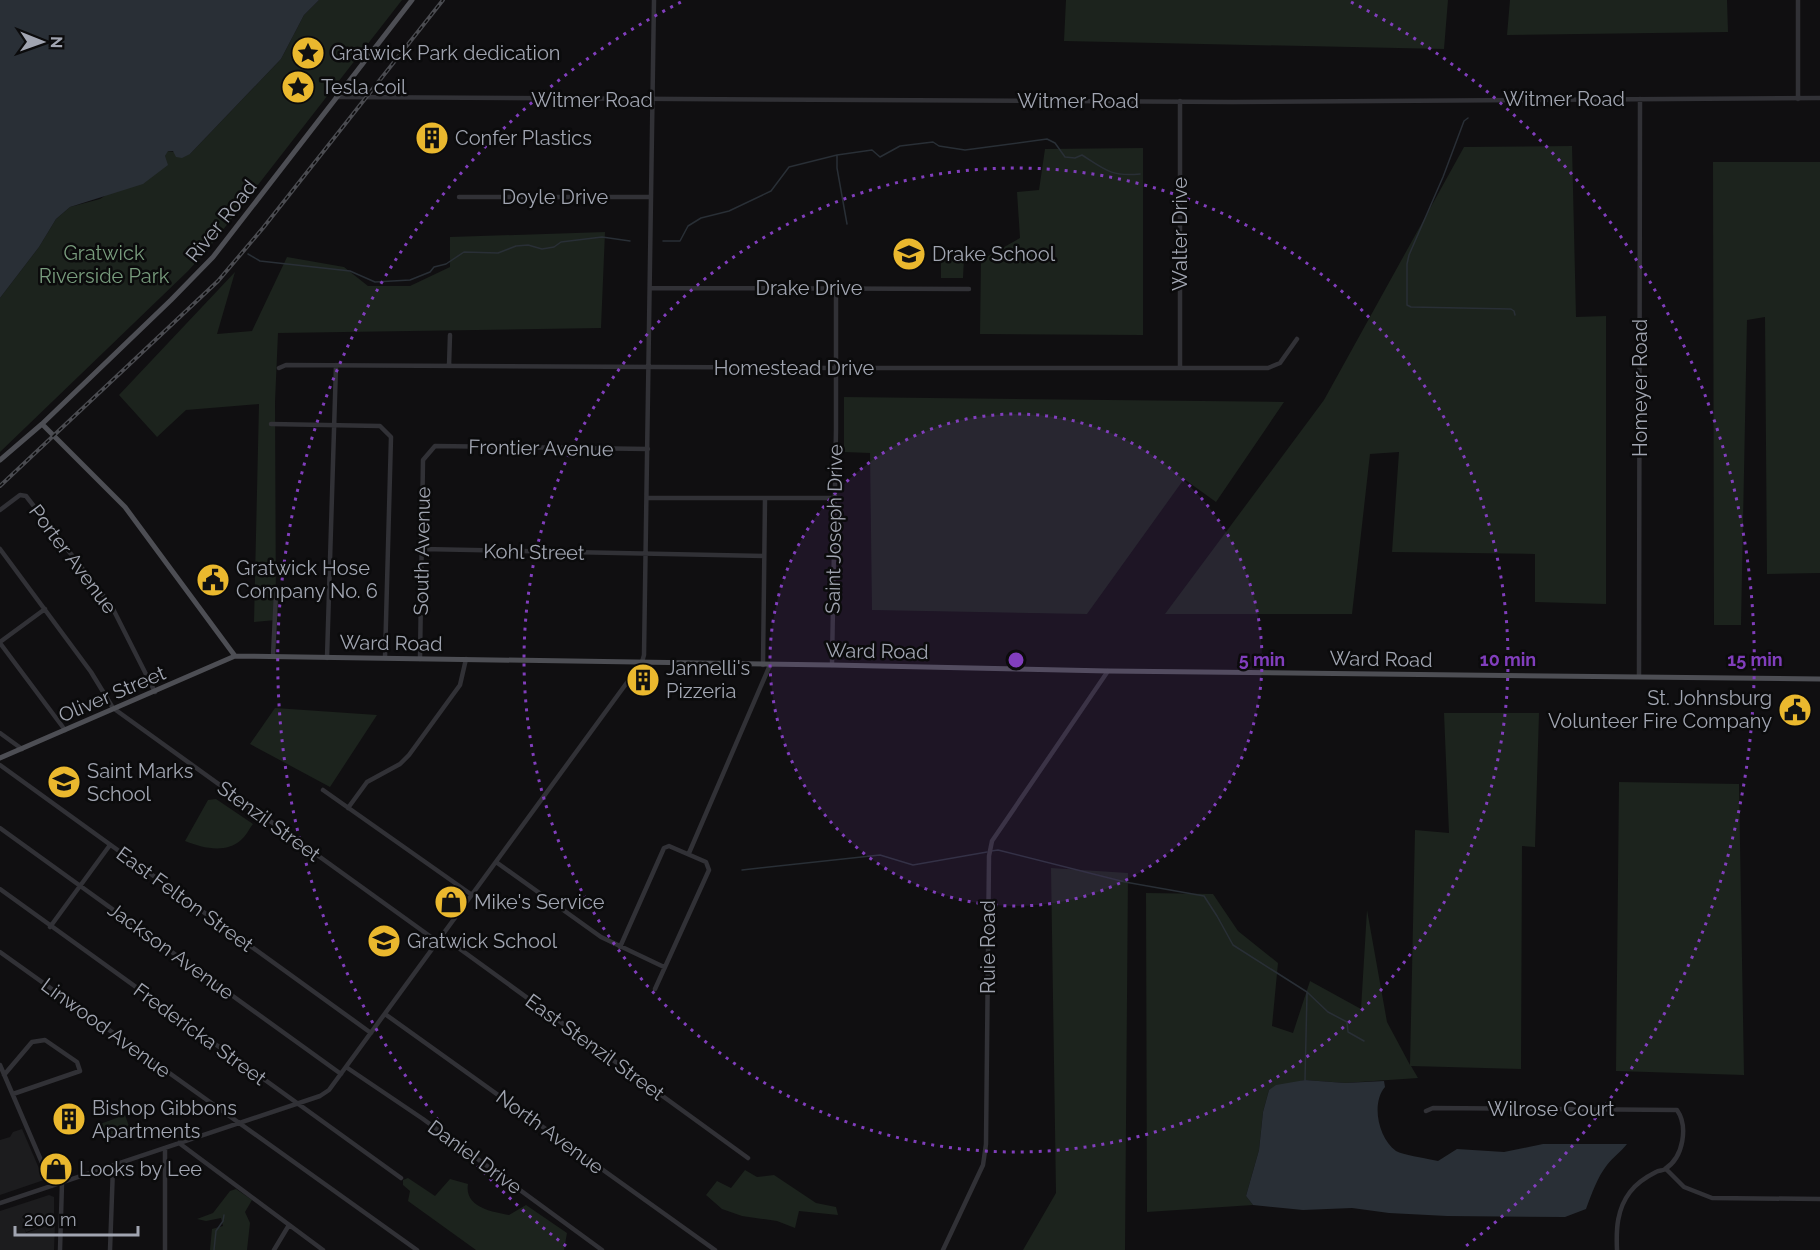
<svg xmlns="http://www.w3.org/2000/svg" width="1820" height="1250" font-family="Raleway,sans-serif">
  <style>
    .built { fill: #1c1c1e }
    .green { fill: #1c231d }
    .water { fill: #292f36 }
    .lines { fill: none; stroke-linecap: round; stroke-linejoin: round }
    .stream { stroke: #292f36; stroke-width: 1.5 }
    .minor { stroke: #313136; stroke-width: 4.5 }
    .major { stroke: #4d4e54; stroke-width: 5 }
    .rail-casing { stroke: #4a4b50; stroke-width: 4 }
    .rail { stroke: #0b0b0c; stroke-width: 1.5; stroke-dasharray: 4.5; stroke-linecap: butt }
    .ring { fill: none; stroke: #813ebd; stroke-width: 3; stroke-dasharray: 3 6 }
    .labels { text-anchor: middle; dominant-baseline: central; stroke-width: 5; stroke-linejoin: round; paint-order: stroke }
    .poi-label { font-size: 20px; fill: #a1a5b1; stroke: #0b0b0c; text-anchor: start }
    .street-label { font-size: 20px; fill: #a1a5b1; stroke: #0b0b0c }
    .park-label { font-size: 20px; fill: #789c7d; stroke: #0b0b0c }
    .centre { fill: #813ebd; stroke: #0b0b0c; stroke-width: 3 }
    .ring-label { font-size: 18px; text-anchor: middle; font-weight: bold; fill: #813ebd; stroke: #0b0b0c; stroke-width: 5; stroke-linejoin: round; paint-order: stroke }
  </style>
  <rect width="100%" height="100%" fill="#100f11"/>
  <path class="built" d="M 22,1129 L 44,1180 L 0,1195 L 0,1140 L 10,1137 L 13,1132 Z
    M 49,1195 L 54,1197 L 54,1222 L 26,1232 L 20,1217 L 26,1233 L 55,1223 L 54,1250 L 0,1250 L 0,1211 Z"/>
  <path class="green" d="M 319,0 L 402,0 L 208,249 L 188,271 L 0,452 L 0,298 L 39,247 L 56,219 L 70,207 L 100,199 L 165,156 L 167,151 L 190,154 L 281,59 L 304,15 Z
    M 1066,0 L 1448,0 L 1444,49 L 1064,41 Z
    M 1510,0 L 1727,0 L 1728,32 L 1507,35 Z
    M 1572,146 L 1576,317 L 1606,316 L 1606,604 L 1535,602 L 1535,554 L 1392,552 L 1399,452 L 1370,454 L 1352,614 L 1165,614 L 1324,400 L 1464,147 Z
    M 1143,148 L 1143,335 L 980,334 L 981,260 L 1020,238 L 1017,192 L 1039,190 L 1045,149 Z
    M 1713,162 L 1820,162 L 1820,573 L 1767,574 L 1765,317 L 1747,320 L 1741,625 L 1714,625 Z
    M 605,232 L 601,328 L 278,333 L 275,402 L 276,620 L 254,622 L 259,404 L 186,410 L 157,437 L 119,395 L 235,272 L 217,334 L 252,331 L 287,257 L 344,267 L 368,286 L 410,286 L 450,267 L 450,237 Z
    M 941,258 L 964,258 L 963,278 L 941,278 Z
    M 844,397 L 1284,402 L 1216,502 L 1184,479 L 1087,614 L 872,610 L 870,453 L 844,452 Z
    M 275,708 L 377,715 L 330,787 L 250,744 Z
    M 1444,713 L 1539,713 L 1535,847 L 1522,846 L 1521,1069 L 1411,1066 L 1418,1078 L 1345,1083 L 1305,1080 L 1269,1090 L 1263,1112 L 1259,1150 L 1246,1196 L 1253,1205 L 1147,1212 L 1146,893 L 1213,894 L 1238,931 L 1278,963 L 1272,1026 L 1293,1033 L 1310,981 L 1361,1009 L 1367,910 L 1387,1022 L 1410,1065 L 1415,830 L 1449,833 Z
    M 1619,782 L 1739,784 L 1744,1075 L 1616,1071 Z
    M 216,799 L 253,824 C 249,829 246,836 241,840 C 225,854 203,848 185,841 L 208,800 Z
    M 1051,868 L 1128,873 L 1125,1250 L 1023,1250 L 1056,1193 Z
    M 125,1115 L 130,1129 L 104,1138 L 100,1124 Z
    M 745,1170 L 757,1177 L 774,1175 L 816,1203 L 836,1207 L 838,1215 L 799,1211 L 795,1228 L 777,1221 L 742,1216 L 722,1209 L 706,1195 L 717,1181 L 731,1188 Z
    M 408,1178 L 435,1196 L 450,1179 L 468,1184 C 464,1207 492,1212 509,1215 L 526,1205 L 567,1233 L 564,1250 L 476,1250 L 408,1201 L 410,1191 L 403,1185 L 403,1180 Z
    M 236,1189 L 252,1200 L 245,1212 L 250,1223 L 247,1250 L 210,1250 L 212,1229 L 223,1226 L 221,1218 L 206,1221 L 197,1219 L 213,1213 L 230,1191 Z"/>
  <path class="water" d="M 0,0 L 319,0 L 304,15 L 281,59 L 190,154 L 182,158 L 176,157 L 173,151 L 168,151 L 165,156 L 168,165 L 143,184 L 70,207 L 56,219 L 39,247 L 0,298 Z
    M 1305,1080 L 1345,1083 L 1384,1081 L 1385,1087 C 1371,1103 1378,1138 1396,1151 C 1403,1155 1424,1158 1433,1160 L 1438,1161 L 1457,1149 L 1504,1152 L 1543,1144 L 1627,1144 C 1621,1152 1613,1157 1607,1165 C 1597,1178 1592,1193 1586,1209 L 1565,1217 L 1447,1216 L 1389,1213 L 1352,1208 L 1303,1210 L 1253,1205 L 1246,1196 L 1259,1150 L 1263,1112 L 1269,1090 L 1276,1085 Z"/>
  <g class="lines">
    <path class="stream" d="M 1468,118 L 1464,121 L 1443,177 L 1409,255 L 1407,264 L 1407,305 L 1411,307 L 1511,309 L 1514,311 L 1515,315
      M 837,155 L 837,168 L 847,224
      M 663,241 L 680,241 L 688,226 L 701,218 L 729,211 L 771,191 L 789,167 L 837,155 L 872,150 L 880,157 L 900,146 L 933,142 L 939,146 L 965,150 L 1047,139 L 1055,143 L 1065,157 L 1075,158 L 1082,155 C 1105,170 1112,177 1140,174
      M 248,254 L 260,261 L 350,271 L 375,282 L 410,280 L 430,272 L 434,267 L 446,264 L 464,252 L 498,253 L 516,246 L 528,245 L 542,249 L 554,247 L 561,242 L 602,237 L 630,241
      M 991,851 L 998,850 L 1125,882 L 1204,896 L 1217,916 L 1233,945 L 1307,992 L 1328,1012 L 1347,1022 L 1348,1032 L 1364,1041
      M 742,870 L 880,855 L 913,865 L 987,852
      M 1305,1080 L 1307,993
      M 214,1250 L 216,1231 L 223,1221 L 224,1215"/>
    <path class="minor" d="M 1798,0 L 1798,99
      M 336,97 L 1232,102 L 1820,98
      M 459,197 L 651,197
      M 650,288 L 969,289
      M 449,366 L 450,335
      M 1180,367 L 1180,101
      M 279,368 L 286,365 L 837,368 L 1268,368 L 1280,363 L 1297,339
      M 271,424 L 380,426 L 391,437 L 385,658
      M 647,498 L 834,498
      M 0,510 L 20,495 L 26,496 L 112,607 L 155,692
      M 0,549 L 91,672 L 113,708 L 438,942
      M 422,549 L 764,556
      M 0,642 L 45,609
      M 0,643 L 65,730
      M 273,656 L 276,594
      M 327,658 L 336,365
      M 420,659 L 423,460 L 435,446 L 648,449
      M 763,665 L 765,499
      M 832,665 L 836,429 L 836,288
      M 1639,676 L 1640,99
      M 0,733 L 22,749
      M 0,765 L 371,1033
      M 323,790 L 472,895
      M 348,808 L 367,782 L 400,764 L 409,755 L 460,685 L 466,659
      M 0,828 L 341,1074
      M 689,853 L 770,665
      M 496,862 L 601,937 L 664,967
      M 0,889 L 401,1178
      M 50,927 L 110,845
      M 442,936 L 748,1158
      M 620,947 L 664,848 L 669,846 L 706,862 L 709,870 L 655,989
      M 0,952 L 417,1250
      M 385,1014 L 715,1250
      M 0,1065 L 52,1186
      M 346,1067 L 423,1119 L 602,1250
      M 4,1075 L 32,1042 L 45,1040 L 77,1062 L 80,1071 L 13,1094
      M 1426,1111 L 1433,1108 L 1677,1110 C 1688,1126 1684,1157 1665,1169 C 1663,1171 1659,1170 1656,1172 C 1648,1176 1636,1184 1630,1192 C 1617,1209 1616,1229 1617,1250
      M 179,1143 L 323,1250
      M 1666,1169 L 1684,1187 L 1712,1198 L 1820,1199
      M 0,1203 L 320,1096 L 329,1090 L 642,662 L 644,655 L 654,0
      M 60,1250 L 62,1183
      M 110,1250 L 113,1167
      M 165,1250 L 165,1148
      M 274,1250 L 289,1225
      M 943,1250 L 983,1165 L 986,1144 L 989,856 L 992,841 L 1108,671"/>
    <path class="major" d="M 42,424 L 125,507 L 235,656
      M 0,460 L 42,424 L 171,300 L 213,257 L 412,0
      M 0,758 L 235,656 L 832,665 L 1108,671 L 1820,679"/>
    <defs>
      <path id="rail" d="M 0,486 L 218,281 L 263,228 L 443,0"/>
    </defs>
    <use href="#rail" class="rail-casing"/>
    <use href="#rail" class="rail"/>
  </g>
  <circle cx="1016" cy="660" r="246" fill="#813ebd" fill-opacity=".12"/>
  <g class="ring">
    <circle cx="1016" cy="660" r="246"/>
    <circle cx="1016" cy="660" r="492"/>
    <path d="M566 1246A739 739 0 0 1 681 2M1351 2A739 739 0 0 1 1466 1246"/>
  </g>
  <defs>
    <symbol id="sight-disc" viewBox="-11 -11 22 22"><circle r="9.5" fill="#eab82e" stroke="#0b0b0c"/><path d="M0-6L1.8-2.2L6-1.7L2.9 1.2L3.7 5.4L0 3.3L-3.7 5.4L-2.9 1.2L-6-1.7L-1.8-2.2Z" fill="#111"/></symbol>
    <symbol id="building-disc" viewBox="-11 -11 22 22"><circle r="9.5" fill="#eab82e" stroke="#0b0b0c"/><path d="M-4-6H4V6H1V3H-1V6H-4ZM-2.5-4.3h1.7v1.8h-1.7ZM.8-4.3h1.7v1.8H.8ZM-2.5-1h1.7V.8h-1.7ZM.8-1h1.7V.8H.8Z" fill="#111"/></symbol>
    <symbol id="school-disc" viewBox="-11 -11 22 22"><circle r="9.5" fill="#eab82e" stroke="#0b0b0c"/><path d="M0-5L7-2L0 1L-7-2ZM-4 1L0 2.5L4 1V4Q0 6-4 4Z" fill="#111"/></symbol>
    <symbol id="civic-disc" viewBox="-11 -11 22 22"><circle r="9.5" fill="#eab82e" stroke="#0b0b0c"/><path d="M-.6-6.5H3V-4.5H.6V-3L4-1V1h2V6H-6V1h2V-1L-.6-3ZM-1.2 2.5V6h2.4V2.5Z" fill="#111"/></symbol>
    <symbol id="shop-disc" viewBox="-11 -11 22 22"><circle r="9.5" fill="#eab82e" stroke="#0b0b0c"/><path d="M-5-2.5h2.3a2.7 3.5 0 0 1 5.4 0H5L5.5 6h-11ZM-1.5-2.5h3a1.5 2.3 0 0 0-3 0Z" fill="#111"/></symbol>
  </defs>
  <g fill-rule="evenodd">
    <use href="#sight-disc" x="289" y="34" width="38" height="38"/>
    <use href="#sight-disc" x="279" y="68" width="38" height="38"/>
    <use href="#building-disc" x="413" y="119" width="38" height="38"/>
    <use href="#school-disc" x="890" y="235" width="38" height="38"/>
    <use href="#civic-disc" x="194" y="561" width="38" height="38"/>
    <use href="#building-disc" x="624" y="661" width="38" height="38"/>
    <use href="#civic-disc" x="1776" y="691" width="38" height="38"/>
    <use href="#school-disc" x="45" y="763" width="38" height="38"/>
    <use href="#shop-disc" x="432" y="883" width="38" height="38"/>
    <use href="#school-disc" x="365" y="922" width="38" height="38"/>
    <use href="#building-disc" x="50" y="1100" width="38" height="38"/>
    <use href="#shop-disc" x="37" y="1150" width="38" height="38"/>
  </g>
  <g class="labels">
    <g class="poi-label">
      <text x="331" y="53">Gratwick Park dedication</text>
      <text x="321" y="87">Tesla coil</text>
      <text x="455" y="138">Confer Plastics</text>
      <text x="932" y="254">Drake School</text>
      <text x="236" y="568">Gratwick Hose<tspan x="236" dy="23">Company No. 6</tspan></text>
      <text x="666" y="668">Jannelli's<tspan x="666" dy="23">Pizzeria</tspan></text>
      <text x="1772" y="698" text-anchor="end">St. Johnsburg<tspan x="1772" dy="23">Volunteer Fire Company</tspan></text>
      <text x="87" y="771">Saint Marks<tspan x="87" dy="23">School</tspan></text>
      <text x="474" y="902">Mike's Service</text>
      <text x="407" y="941">Gratwick School</text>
      <text x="92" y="1108">Bishop Gibbons<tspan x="92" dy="23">Apartments</tspan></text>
      <text x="79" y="1169">Looks by Lee</text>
    </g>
    <g class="street-label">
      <text x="1564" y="99">Witmer Road</text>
      <text x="592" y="100">Witmer Road</text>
      <text x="1078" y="101">Witmer Road</text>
      <text x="555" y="197">Doyle Drive</text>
      <text transform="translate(221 221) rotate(-51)">River Road</text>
      <text transform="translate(1180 234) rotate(-90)">Walter Drive</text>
      <text x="809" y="288">Drake Drive</text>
      <text x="794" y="368">Homestead Drive</text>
      <text transform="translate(1640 388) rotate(-90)">Homeyer Road</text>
      <text transform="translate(541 448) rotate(1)">Frontier Avenue</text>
      <text transform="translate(834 529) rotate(-89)">Saint Joseph Drive</text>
      <text transform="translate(422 551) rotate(-89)">South Avenue</text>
      <text transform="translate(534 552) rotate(1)">Kohl Street</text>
      <text transform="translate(73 559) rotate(53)">Porter Avenue</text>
      <text transform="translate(391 643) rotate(1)">Ward Road</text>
      <text transform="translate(877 651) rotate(1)">Ward Road</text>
      <text transform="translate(1381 659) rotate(1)">Ward Road</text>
      <text transform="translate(112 694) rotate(-23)">Oliver Street</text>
      <text transform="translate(269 821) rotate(36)">Stenzil Street</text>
      <text transform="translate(185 899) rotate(36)">East Felton Street</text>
      <text transform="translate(988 947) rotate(-90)">Ruie Road</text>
      <text transform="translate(171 951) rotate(36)">Jackson Avenue</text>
      <text transform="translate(106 1028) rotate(36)">Linwood Avenue</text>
      <text transform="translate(200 1034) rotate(36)">Fredericka Street</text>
      <text transform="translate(595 1047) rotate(36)">East Stenzil Street</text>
      <text x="1551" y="1109">Wilrose Court</text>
      <text transform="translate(550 1132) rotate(36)">North Avenue</text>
      <text transform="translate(475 1157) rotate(36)">Daniel Drive</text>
    </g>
    <g class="park-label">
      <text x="104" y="253">Gratwick<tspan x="104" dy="23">Riverside Park</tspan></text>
    </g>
  </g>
  <circle cx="1016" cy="660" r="9" class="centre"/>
  <g class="ring-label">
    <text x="1262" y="666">5 min</text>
    <text x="1508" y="666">10 min</text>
    <text x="1755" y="666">15 min</text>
  </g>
  <g transform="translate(42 42) rotate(91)" stroke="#0b0b0c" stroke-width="4.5" paint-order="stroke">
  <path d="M0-4.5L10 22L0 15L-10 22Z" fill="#a1a5b1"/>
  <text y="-9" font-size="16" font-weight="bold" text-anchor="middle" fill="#a1a5b1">N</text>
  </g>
  <path d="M15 1226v9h123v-9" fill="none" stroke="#a1a5b1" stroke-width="3"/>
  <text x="24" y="1226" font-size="18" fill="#a1a5b1" stroke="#0b0b0c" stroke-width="4.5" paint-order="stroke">200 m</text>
</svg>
